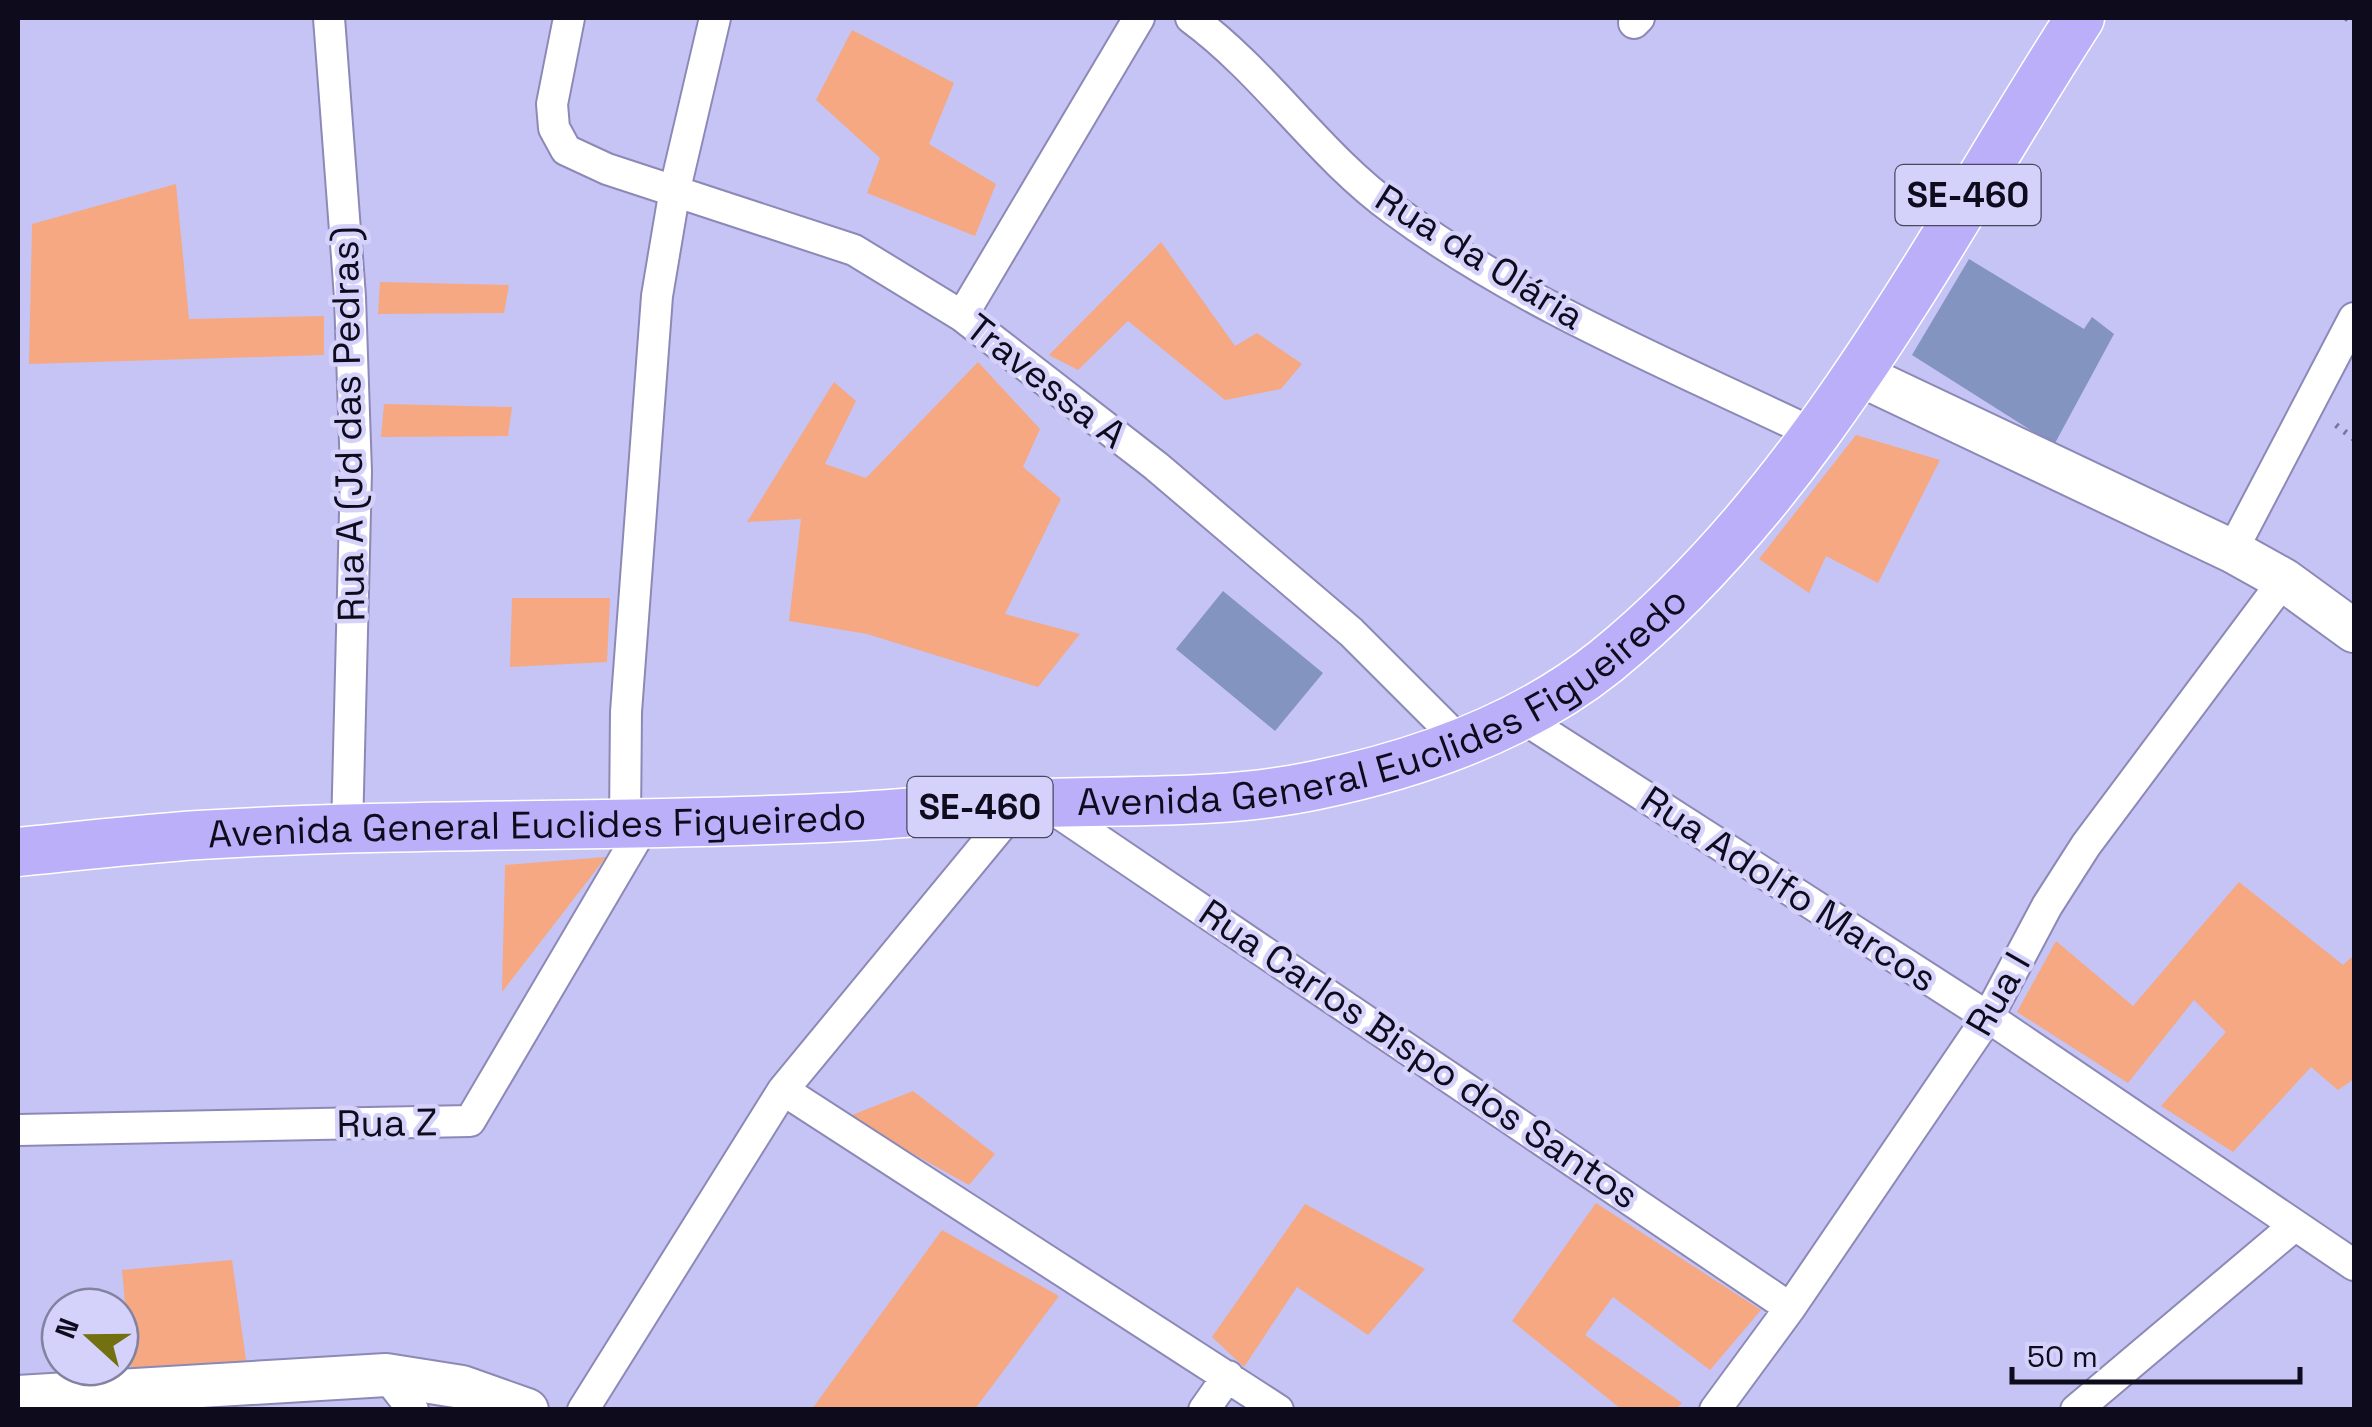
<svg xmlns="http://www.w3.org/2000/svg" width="2372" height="1427" font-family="'Space Grotesk',sans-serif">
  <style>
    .green { fill: #f5a881 }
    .building { fill: #8394c0 }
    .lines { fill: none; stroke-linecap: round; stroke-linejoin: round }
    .street-casing { stroke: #8c89b6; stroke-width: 34 }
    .secondary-casing { stroke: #8c89b6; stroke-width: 46 }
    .primary-casing { stroke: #fff; stroke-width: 51 }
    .path { stroke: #777598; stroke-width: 6; stroke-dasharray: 2.5 8; stroke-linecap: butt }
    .street { stroke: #fff; stroke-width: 30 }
    .secondary { stroke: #fff; stroke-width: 42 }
    .primary { stroke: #baaff8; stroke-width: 48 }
    .labels { text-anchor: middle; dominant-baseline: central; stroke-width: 9; stroke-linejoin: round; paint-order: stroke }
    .shield { fill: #d4d2fa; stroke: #49475f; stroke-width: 2.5 }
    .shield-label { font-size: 35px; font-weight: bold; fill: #0d0b1c }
    .street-label { font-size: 38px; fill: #0d0b1c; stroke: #d4d2fa }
  </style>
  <rect width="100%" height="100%" fill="#c6c4f5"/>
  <path class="green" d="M 852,30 L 954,83 L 929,144 L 996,184 L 975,236 L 867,193 L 880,158 L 816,100 Z
    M 176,184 L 189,319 L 324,316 L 324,355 L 29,364 L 32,224 Z
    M 1161,242 L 1235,346 L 1257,333 L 1302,364 L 1281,389 L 1225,400 L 1128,321 L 1078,370 L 1049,355 Z
    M 380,282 L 509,285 L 504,313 L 378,314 Z
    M 978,362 L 1040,429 L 1023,467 L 1061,499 L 1005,614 L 1080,634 L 1038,687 L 867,634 L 789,621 L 801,519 L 747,522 L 834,382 L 856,401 L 825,464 L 866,478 Z
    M 384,404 L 512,407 L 508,436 L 381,437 Z
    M 1856,435 L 1940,460 L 1878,583 L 1826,556 L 1809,593 L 1759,559 Z
    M 512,598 L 610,598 L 607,662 L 510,667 Z
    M 606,857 L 502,992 L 505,865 Z
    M 2239,882 L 2343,965 L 2354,955 L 2354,1079 L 2338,1090 L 2311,1067 L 2233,1152 L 2161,1106 L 2226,1032 L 2194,1000 L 2128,1083 L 2017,1012 L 2056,941 L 2133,1006 Z
    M 913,1091 L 995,1154 L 969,1185 L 847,1117 Z
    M 1596,1203 L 1761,1310 L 1710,1370 L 1613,1297 L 1585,1335 L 1682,1403 L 1676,1409 L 1621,1409 L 1512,1321 Z
    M 1305,1204 L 1425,1269 L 1368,1335 L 1297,1287 L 1244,1367 L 1212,1337 Z
    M 942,1230 L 1059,1296 L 975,1409 L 812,1409 Z
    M 232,1260 L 247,1367 L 131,1368 L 122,1270 Z"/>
  <path class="building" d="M 1969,259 L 2084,329 L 2092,317 L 2114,334 L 2054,445 L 1912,355 Z
    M 1223,591 L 1323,673 L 1275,731 L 1176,649 Z"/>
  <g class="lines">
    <defs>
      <path id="street" d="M 329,18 L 350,297 L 356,472 L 347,831
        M 569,18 L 552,104 L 554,128 L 566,150 L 607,169 L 854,250 L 962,316 L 1156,466 L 1351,632 L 1461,742
        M 1191,18 C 1267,74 1318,155 1394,210 C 1521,304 1673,366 1815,434
        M 1634,23 L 1639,18
        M 962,316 L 1139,18
        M 2232,551 L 2354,318
        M 1521,717 L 1988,1017 L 2354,1265
        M 1047,805 L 1790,1308
        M 625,822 L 626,712 L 657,296 L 675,189 L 715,18
        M 783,1090 L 1278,1410
        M 18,1130 L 470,1121 L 646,822
        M 386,1375 L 413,1410
        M 583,1410 L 783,1090 L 1019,804
        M 1204,1410 L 1228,1376
        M 1715,1410 L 1790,1308 L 1988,1017 L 2047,906 L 2086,845 L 2284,580
        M 2076,1410 L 2294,1226"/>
      <path id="secondary" d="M 1856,373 L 2232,551 L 2284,580 L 2354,631
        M 18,1397 L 386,1375 L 462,1387 L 527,1410"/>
      <g id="primary">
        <path id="s1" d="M 18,852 C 78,846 139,839 199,835 C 414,822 630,828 844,817 C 901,814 957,808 1014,804 C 1115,799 1218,806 1317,785 C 1418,764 1525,726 1606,661 C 1815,491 1937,240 2080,18"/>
      </g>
    </defs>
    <use href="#street" class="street-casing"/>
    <use href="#secondary" class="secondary-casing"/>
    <use href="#primary" class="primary-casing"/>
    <path class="path" d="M 2346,18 L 2354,23
      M 2336,425 L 2354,439"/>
    <use href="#street" class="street"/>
    <use href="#secondary" class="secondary"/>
    <use href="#primary" class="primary"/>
  </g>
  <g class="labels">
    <g class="shield">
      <rect x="1895.5" y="165" width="145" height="60" rx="8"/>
      <rect x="907.5" y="777" width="145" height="60" rx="8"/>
    </g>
    <g class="shield-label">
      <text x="1968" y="195">SE-460</text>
      <text x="980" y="807">SE-460</text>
    </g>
    <g class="street-label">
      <text transform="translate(1480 257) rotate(32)">Rua da Olária</text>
      <text transform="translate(1046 381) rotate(38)">Travessa A</text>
      <text transform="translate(348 424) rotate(-91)">Rua A (Jd das Pedras)</text>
      <text stroke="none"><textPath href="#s1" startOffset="1390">Avenida General Euclides Figueiredo</textPath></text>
      <text stroke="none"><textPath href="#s1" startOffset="520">Avenida General Euclides Figueiredo</textPath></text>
      <text transform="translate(1789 889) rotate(33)">Rua Adolfo Marcos</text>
      <text transform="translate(1998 994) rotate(-60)">Rua I</text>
      <text transform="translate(1419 1054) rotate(34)">Rua Carlos Bispo dos Santos</text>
      <text transform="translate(387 1123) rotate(-1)">Rua Z</text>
    </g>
  </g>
  <rect width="2372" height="1427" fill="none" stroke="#0d0b1c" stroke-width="40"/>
  <g transform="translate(90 1337) rotate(291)"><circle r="48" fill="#d4d2fa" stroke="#8482a1" stroke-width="2.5"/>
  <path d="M0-8L18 38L0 25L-18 38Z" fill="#737011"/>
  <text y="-15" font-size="28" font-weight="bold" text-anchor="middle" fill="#0d0b1c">N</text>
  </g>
  <path d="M2012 1367v15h288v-15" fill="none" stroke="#0d0b1c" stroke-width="5"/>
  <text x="2027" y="1367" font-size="30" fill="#0d0b1c" stroke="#d4d2fa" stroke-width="8" paint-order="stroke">50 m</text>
</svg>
